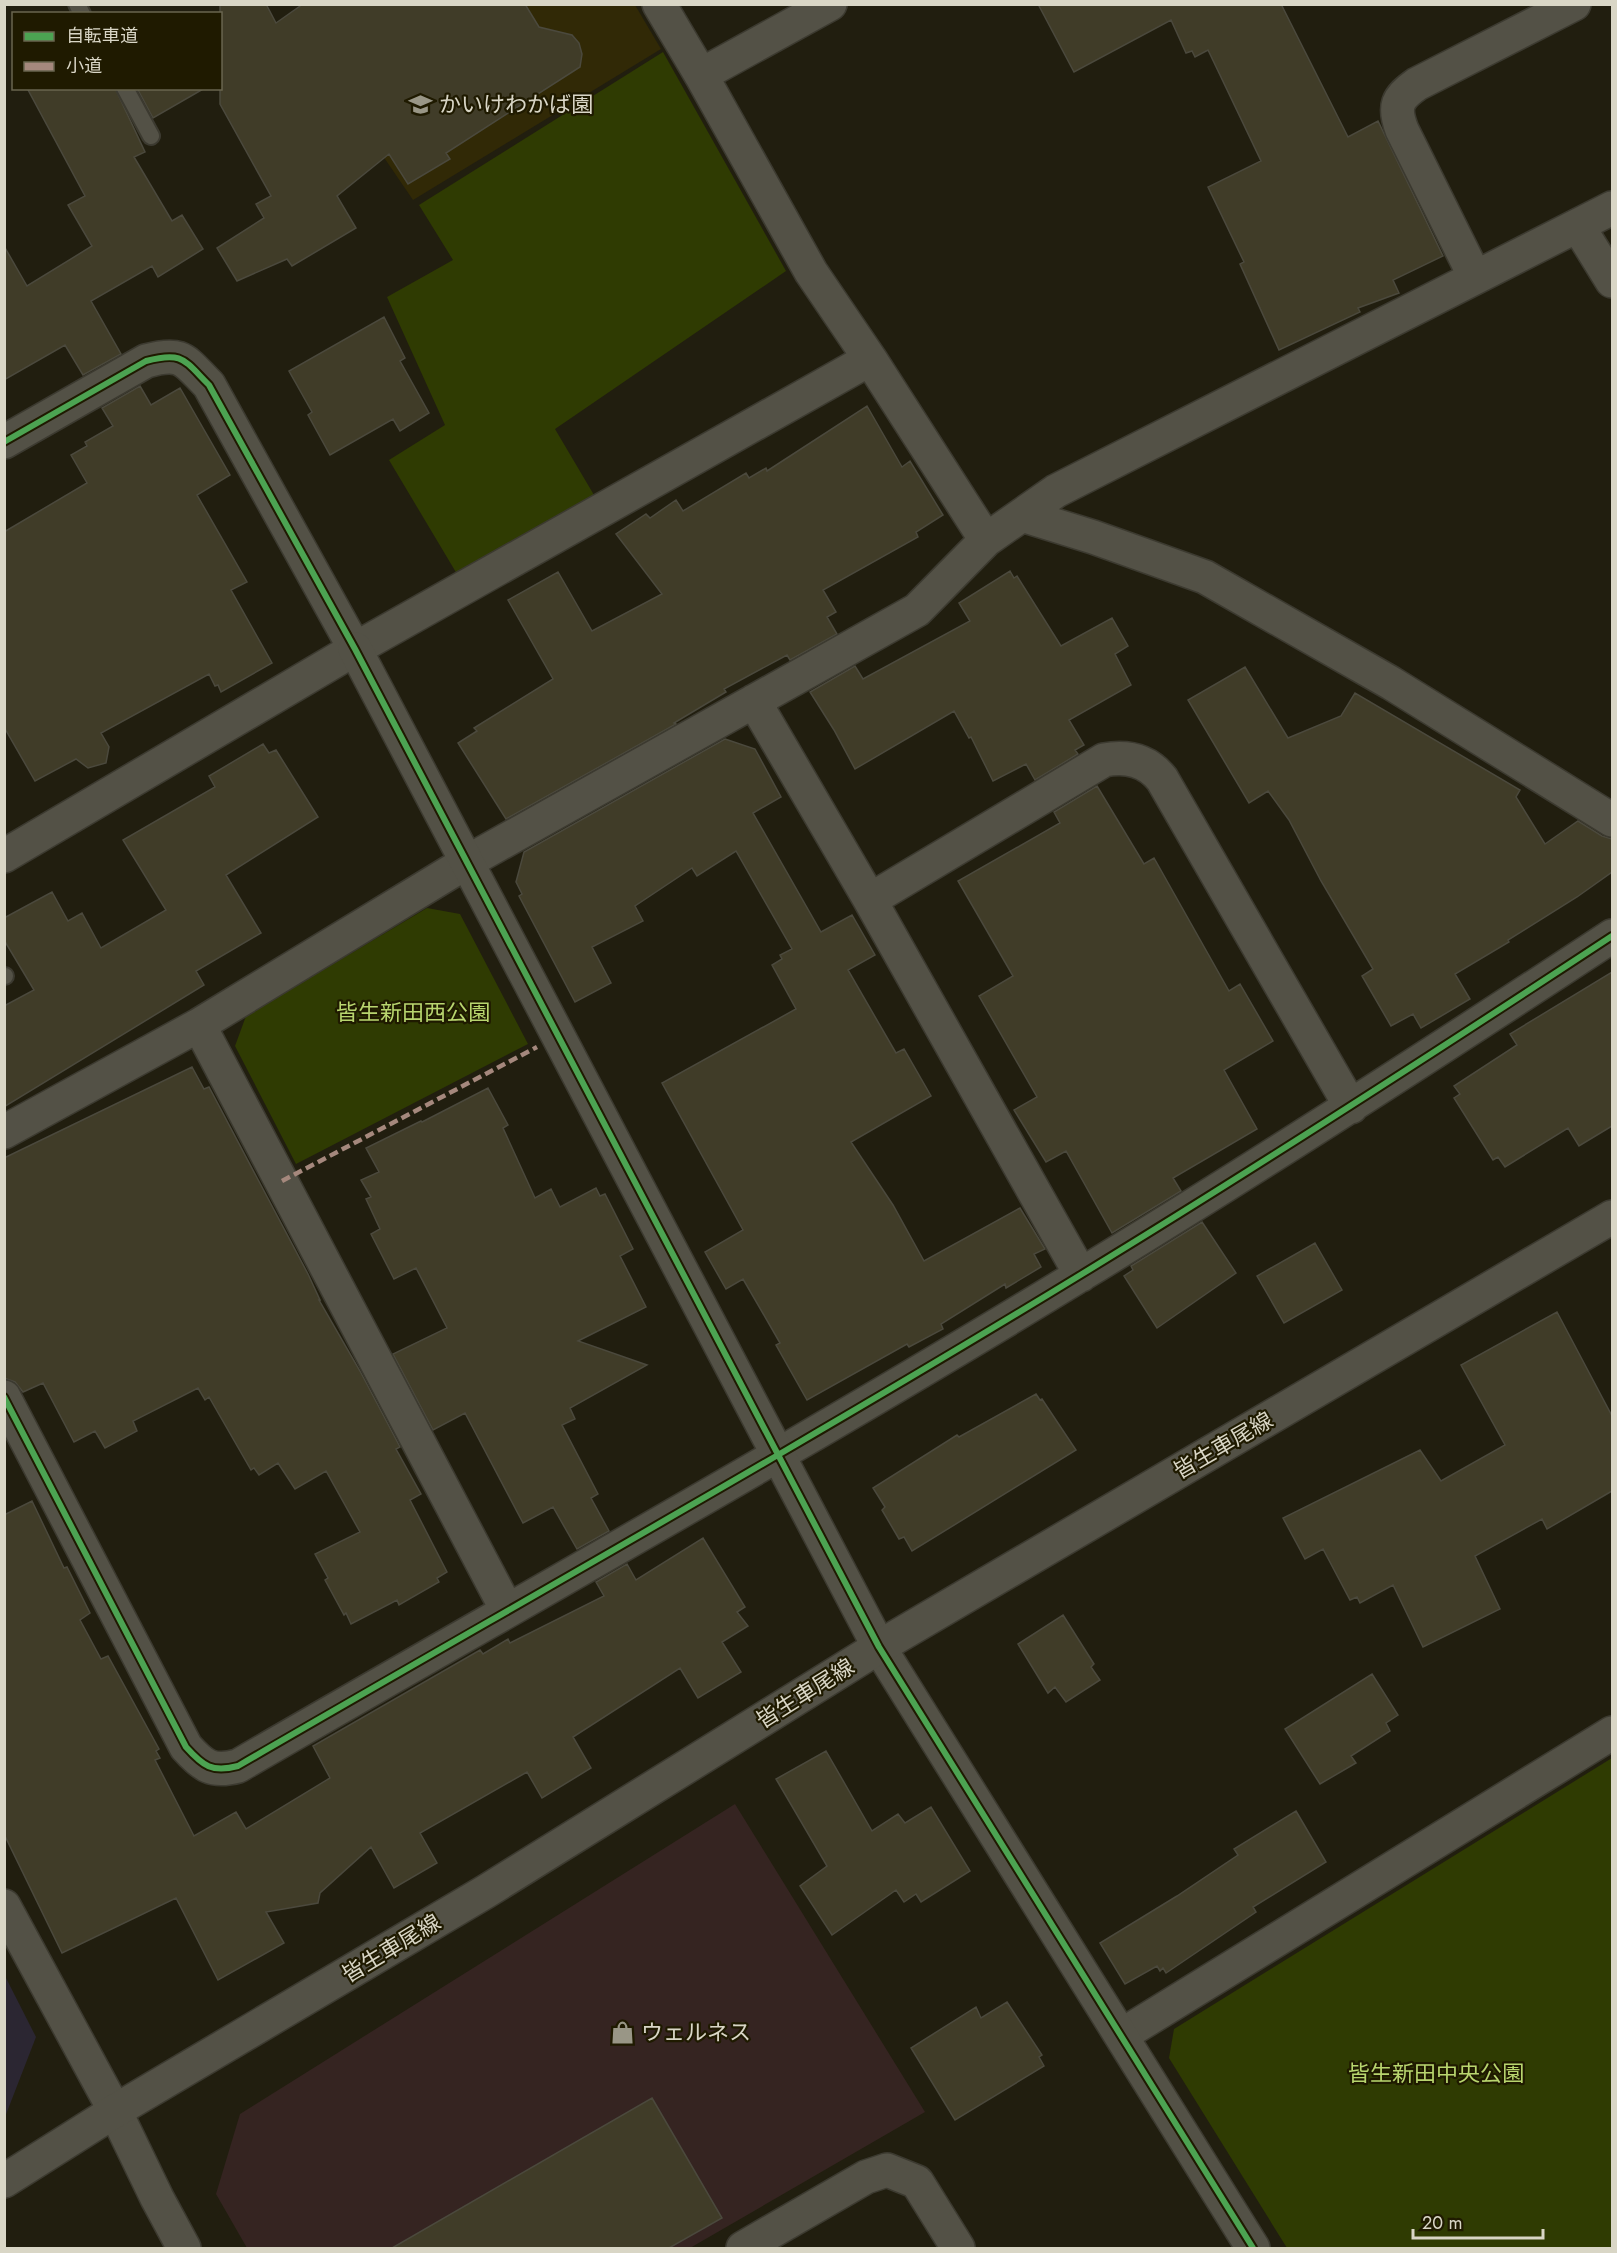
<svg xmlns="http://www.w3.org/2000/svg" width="1617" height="2253" font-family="Jost,'Noto Sans JP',sans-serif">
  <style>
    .commercial { fill: #352421 }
    .built { fill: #312906 }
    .medical { fill: #2b2632 }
    .green { fill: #2f3b02 }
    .building { fill: #403c28; stroke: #4b493d; stroke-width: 1.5 }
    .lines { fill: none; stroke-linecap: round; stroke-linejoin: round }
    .service-casing { stroke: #3c3a30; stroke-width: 20 }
    .minor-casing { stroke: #3c3a30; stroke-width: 36 }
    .tertiary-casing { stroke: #3c3a30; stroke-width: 36 }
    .secondary-casing { stroke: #3c3a30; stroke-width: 36 }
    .service { stroke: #535146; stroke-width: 16 }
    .minor { stroke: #535146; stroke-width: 33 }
    .tertiary { stroke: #535146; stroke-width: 33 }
    .secondary { stroke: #535146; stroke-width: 33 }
    .quiet { stroke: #a5887d; stroke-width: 4.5; stroke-dasharray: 9 4.5; stroke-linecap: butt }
    .cycleway-casing { stroke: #1f1a00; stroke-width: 10 }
    .cycleway { stroke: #4ca352; stroke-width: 6 }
    .labels { text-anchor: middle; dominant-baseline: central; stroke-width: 4.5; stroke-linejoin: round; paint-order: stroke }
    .poi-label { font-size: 22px; fill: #d9d6c6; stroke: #1f1a00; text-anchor: start }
    .park-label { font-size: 22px; fill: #b8d56e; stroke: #1f1a00 }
    .street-label { font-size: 22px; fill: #d9d6c6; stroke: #1f1a00 }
  </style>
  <rect width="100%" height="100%" fill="#211e0f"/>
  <path class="commercial" d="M 735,1804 L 925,2112 L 690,2248 L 247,2248 L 216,2194 L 240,2114 Z"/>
  <path class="built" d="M 429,5 L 635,5 L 661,49 L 413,200 L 325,71 Z"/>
  <path class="medical" d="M 5,1976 L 36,2037 L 5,2117 L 4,1976 Z"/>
  <path class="green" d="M 663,52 L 786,271 L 555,429 L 594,495 L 457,574 L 389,460 L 445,425 L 387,297 L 453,260 L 419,205 Z
    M 427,908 L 460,914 L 528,1044 L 296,1164 L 235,1046 L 246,1016 Z
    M 1612,1758 L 1612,2248 L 1287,2248 L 1169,2058 L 1174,2029 Z"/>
  <path class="building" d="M 220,4 L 266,4 L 276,23 L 303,4 L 525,4 L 539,27 L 572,35 L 579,43 L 582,54 L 580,67 L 446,153 L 450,159 L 408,184 L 389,154 L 337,196 L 356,228 L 292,266 L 287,259 L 237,281 L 217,248 L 264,218 L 256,204 L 271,196 L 220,104 Z
    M 1038,4 L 1281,4 L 1348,137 L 1378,121 L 1443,256 L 1393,280 L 1399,293 L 1358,308 L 1360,312 L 1279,350 L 1240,264 L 1244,262 L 1208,187 L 1261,161 L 1208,50 L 1195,57 L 1192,51 L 1186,53 L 1171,20 L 1074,72 Z
    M 27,88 L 115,88 L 145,152 L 134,157 L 172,221 L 182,215 L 203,249 L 158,277 L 152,266 L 91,301 L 121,354 L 83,375 L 65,345 L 4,380 L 4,246 L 27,286 L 92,246 L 68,205 L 85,196 Z
    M 137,88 L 205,88 L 153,118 Z
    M 384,317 L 405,358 L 400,361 L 429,413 L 400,431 L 393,419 L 330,455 L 308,415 L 312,412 L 289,371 Z
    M 140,386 L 151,405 L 180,388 L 230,475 L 197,495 L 247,582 L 231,590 L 272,663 L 221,692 L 218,685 L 215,686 L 209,674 L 101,733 L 109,747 L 106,763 L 88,768 L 76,759 L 35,781 L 4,727 L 4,532 L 87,483 L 71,455 L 87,446 L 85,442 L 113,426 L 102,408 Z
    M 867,406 L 902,467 L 910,461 L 943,515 L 916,532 L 918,537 L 823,590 L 836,612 L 827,617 L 837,634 L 790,660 L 787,655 L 724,689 L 726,692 L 674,723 L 676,724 L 506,819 L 458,743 L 477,731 L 474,728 L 553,679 L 508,600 L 558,572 L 592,631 L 662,594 L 616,534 L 646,514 L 650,518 L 676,500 L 683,511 L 746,473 L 749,478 L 766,468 L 767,471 Z
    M 1010,571 L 1014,578 L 1017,576 L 1061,646 L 1112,618 L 1128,646 L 1115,654 L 1131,685 L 1069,720 L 1084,745 L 1075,750 L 1078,754 L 1035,780 L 1026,764 L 993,781 L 971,737 L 969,738 L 954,711 L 855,769 L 834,730 L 810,692 L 855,666 L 863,679 L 970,621 L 959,603 Z
    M 1245,667 L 1288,738 L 1341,716 L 1355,693 L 1520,790 L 1516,797 L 1545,844 L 1578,821 L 1602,836 L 1612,839 L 1612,872 L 1577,897 L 1508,940 L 1509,942 L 1455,974 L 1470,999 L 1421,1028 L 1413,1014 L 1391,1026 L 1362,976 L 1373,969 L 1321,881 L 1289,820 L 1268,791 L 1249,803 L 1188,700 Z
    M 725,739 L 755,749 L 781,797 L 753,813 L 821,932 L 852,915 L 875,955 L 848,970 L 896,1053 L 904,1049 L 931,1096 L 851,1142 L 893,1205 L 924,1261 L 1020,1208 L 1045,1249 L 1034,1254 L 1041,1267 L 1006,1288 L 1005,1284 L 941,1324 L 943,1329 L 909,1347 L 907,1344 L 807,1400 L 776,1345 L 780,1343 L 743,1279 L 726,1289 L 705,1252 L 743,1230 L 662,1083 L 796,1009 L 772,965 L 782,959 L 780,955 L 792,949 L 736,851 L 697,876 L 692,868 L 635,906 L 643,921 L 592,947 L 611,983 L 575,1002 L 519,896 L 522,894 L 516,882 L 524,852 Z
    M 263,744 L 269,753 L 276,750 L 318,817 L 226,875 L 261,933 L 196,971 L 204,985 L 4,1107 L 4,1006 L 34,990 L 4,940 L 4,918 L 52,892 L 68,921 L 82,913 L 101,948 L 166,910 L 123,840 L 215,787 L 209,776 Z
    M 1097,786 L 1144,864 L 1154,858 L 1229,991 L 1240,984 L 1273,1041 L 1224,1070 L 1257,1129 L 1173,1178 L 1181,1191 L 1112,1233 L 1066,1151 L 1046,1162 L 1014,1110 L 1037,1097 L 979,996 L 1013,976 L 958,881 L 1060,823 L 1054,812 Z
    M 1612,972 L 1612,1126 L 1579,1146 L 1568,1128 L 1505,1167 L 1498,1157 L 1493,1160 L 1454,1098 L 1460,1094 L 1454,1086 L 1517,1045 L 1510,1034 Z
    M 192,1067 L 204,1089 L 209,1087 L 308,1274 L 320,1300 L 319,1300 L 360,1371 L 400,1447 L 396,1449 L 421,1494 L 410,1500 L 447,1572 L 437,1578 L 439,1582 L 399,1605 L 397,1600 L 351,1624 L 346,1613 L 344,1615 L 325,1580 L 328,1578 L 315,1554 L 360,1532 L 326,1471 L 295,1489 L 278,1463 L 259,1475 L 254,1468 L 251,1470 L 209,1397 L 205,1400 L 198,1388 L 133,1421 L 137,1431 L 105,1448 L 95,1431 L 74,1442 L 43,1383 L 23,1392 L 15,1382 L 4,1378 L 4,1158 Z
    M 488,1088 L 508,1125 L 503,1128 L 535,1198 L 551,1189 L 560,1207 L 596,1188 L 600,1196 L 605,1194 L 633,1249 L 620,1256 L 646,1307 L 578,1341 L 647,1365 L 570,1408 L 575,1419 L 562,1425 L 598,1494 L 591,1498 L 609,1531 L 577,1549 L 553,1507 L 523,1523 L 465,1413 L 433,1430 L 393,1354 L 447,1328 L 416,1268 L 394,1279 L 371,1234 L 380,1229 L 366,1199 L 371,1197 L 361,1180 L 379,1172 L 366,1148 L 421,1121 L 422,1122 Z
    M 1202,1222 L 1236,1273 L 1157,1328 L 1124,1276 L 1133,1270 L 1131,1266 Z
    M 1315,1243 L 1342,1290 L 1284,1323 L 1257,1276 Z
    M 1557,1312 L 1612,1416 L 1612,1491 L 1547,1529 L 1542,1519 L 1475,1556 L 1500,1609 L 1423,1647 L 1393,1585 L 1360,1603 L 1357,1597 L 1350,1600 L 1323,1549 L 1305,1559 L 1283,1518 L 1420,1450 L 1441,1481 L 1505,1445 L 1461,1365 Z
    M 1036,1394 L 1040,1400 L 1042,1399 L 1076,1450 L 912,1551 L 904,1537 L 899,1539 L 882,1510 L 885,1507 L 873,1488 L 957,1435 L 959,1437 Z
    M 32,1501 L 64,1568 L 67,1567 L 90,1613 L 80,1620 L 101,1659 L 108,1656 L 159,1749 L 156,1751 L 160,1758 L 155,1760 L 194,1836 L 236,1812 L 246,1829 L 330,1778 L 313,1746 L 480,1650 L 483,1654 L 508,1639 L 510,1643 L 604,1596 L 596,1582 L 627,1564 L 636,1580 L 703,1538 L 745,1607 L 737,1612 L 748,1626 L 722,1642 L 741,1672 L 698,1698 L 680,1668 L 573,1737 L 591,1768 L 542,1798 L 527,1772 L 420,1833 L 437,1863 L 394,1888 L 371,1847 L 320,1893 L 318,1903 L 266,1912 L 284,1943 L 218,1980 L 176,1898 L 62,1953 L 4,1834 L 4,1515 Z
    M 1063,1615 L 1094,1664 L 1091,1667 L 1100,1680 L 1066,1702 L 1055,1687 L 1048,1693 L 1018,1644 Z
    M 1372,1674 L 1398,1715 L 1386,1723 L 1390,1731 L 1351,1756 L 1356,1763 L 1320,1784 L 1285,1729 Z
    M 826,1751 L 872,1831 L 898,1814 L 905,1823 L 931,1807 L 970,1871 L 921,1902 L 916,1894 L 904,1902 L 896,1890 L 832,1935 L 800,1886 L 827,1866 L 776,1779 Z
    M 1296,1811 L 1326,1862 L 1253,1907 L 1256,1912 L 1166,1973 L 1163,1968 L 1160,1971 L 1157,1966 L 1125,1984 L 1100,1943 L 1177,1896 L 1238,1855 L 1234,1849 Z
    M 1007,2002 L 1042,2055 L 1039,2057 L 1044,2066 L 955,2120 L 911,2048 L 976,2007 L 981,2018 Z
    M 652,2098 L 722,2218 L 669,2248 L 392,2248 Z"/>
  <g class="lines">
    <defs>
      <path id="service" d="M 77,4 L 82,14
        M 125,88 L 151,136
        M 4,976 L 5,976"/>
      <path id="minor" d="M 659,4 L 701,75 L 811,272 L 870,359 L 986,540
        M 701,75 L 830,4
        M 1578,226 L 1612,281
        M 1475,277 L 1402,130 C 1393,106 1397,98 1417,84 L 1574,4
        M 4,442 L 146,361 C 183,351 184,360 209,385 L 355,649
        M 1022,515 L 1093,537 L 1205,577 L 1391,683 L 1612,820
        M 754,701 L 870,900 L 1081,1275
        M 4,856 L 355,649 L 870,359
        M 870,900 L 1104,760 C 1127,756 1147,760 1162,779 L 1351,1107
        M 199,1025 L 507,1610
        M 4,1132 L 199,1025 L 467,862 L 917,610 L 986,540 L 1056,491 L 1612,208
        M 4,1397 L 186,1747 C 203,1766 212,1773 238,1766 C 519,1603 804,1444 1082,1274 C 1261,1165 1437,1051 1612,936
        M 4,1906 L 115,2111
        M 1122,2035 L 1612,1733
        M 743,2248 L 866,2177 L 887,2170 L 917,2182 L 958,2248"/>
      <path id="tertiary" d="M 355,649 L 879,1647 L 1253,2248
        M 115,2111 L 157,2198 L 184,2248"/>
      <path id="secondary" d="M 4,2181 L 115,2111 L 485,1892 L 879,1647 L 1612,1217"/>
    </defs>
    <use href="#service" class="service-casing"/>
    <use href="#minor" class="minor-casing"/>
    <use href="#tertiary" class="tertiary-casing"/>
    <use href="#secondary" class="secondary-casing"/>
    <use href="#service" class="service"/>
    <use href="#minor" class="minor"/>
    <use href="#tertiary" class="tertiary"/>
    <use href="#secondary" class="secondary"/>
    <path class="quiet" d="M 282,1181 L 537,1047"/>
    <defs>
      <path id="cycleway" d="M 4,442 L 146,361 C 183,351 184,360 209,385 L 355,649 L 879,1647 L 1253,2248
        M 4,1397 L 186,1747 C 203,1766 212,1773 238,1766 C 519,1603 804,1444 1082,1274 C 1261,1165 1437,1051 1612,936"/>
    </defs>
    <use href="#cycleway" class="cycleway-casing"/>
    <use href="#cycleway" class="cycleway"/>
  </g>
  <defs>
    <symbol id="school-bare" viewBox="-9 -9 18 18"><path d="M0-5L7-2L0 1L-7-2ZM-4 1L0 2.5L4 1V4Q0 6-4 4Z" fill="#999686" stroke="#1f1a00" stroke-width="2.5" paint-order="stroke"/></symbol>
    <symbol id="shop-bare" viewBox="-9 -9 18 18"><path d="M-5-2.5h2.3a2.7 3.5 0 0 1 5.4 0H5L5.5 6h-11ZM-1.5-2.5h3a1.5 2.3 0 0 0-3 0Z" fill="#999686" stroke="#1f1a00" stroke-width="2.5" paint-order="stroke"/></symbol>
  </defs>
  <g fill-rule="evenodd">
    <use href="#school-bare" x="404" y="88" width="33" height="33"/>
    <use href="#shop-bare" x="606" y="2016" width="33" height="33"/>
  </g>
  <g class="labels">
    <g class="poi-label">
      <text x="439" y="104">かいけわかば園</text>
      <text x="641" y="2032">ウェルネス</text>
    </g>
    <g class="park-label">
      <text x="413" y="1012">皆生新田西公園</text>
      <text x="1436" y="2073">皆生新田中央公園</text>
    </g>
    <g class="street-label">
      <text transform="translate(1223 1445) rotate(-30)">皆生車尾線</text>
      <text transform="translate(805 1693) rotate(-32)">皆生車尾線</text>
      <text transform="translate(391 1948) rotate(-31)">皆生車尾線</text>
    </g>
  </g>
  <rect width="1617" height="2253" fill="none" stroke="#d9d6c6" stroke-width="12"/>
  <rect x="12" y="12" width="210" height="78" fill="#1f1a00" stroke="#69654f" stroke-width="1.5"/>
  <rect x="24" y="32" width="30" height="9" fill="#4ca352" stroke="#69654f" stroke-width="1.5"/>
  <text x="66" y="42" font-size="18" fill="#d9d6c6">自転車道</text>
  <rect x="24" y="62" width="30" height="9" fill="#a5887d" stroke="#69654f" stroke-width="1.5"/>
  <text x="66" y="72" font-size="18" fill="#d9d6c6">小道</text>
  <path d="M1413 2229v9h130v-9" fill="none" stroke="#d9d6c6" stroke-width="3"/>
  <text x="1422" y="2229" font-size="18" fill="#d9d6c6" stroke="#1f1a00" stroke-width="4.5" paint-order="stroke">20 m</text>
</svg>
